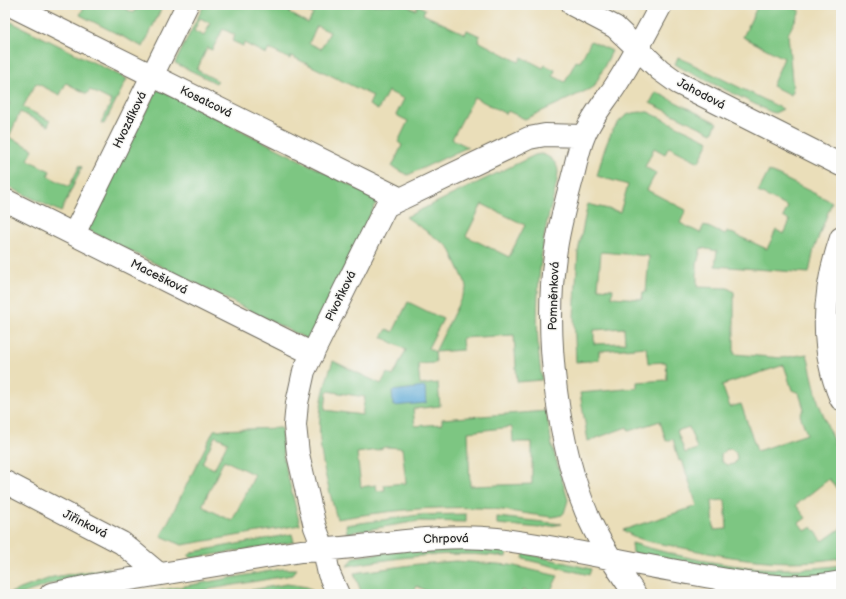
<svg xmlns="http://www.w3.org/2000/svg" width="846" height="599" font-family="'Balsamiq Sans',sans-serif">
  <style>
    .green { fill: #7dc682; stroke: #547856; fill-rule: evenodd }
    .water { fill: #5faad7; stroke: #456a81 }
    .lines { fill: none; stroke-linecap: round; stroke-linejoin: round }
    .minor-casing { stroke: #6e6a5d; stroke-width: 24 }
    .minor { stroke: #fff; stroke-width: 22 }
    .labels { text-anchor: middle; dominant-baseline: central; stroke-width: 3; stroke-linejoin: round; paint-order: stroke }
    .street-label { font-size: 12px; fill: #2b2b2b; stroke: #f6f6f2 }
  </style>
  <rect width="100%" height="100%" fill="#f6f6f2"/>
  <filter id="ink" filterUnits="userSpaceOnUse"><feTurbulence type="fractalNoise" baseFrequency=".025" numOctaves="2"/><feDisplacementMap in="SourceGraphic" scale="8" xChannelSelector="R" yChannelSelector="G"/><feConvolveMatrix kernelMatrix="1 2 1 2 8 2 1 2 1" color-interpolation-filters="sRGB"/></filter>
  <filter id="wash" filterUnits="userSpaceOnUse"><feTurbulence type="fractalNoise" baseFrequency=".012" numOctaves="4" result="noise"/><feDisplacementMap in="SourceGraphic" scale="16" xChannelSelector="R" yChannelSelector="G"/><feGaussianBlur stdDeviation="0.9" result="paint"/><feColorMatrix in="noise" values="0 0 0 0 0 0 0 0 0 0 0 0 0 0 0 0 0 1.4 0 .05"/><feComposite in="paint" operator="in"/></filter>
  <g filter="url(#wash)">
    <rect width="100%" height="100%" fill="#eadeb9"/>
    <path class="green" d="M 85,5 L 117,5 L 134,13 L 138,5 L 163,5 L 143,47 L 80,15 Z
      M 204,5 L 252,5 L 260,9 L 262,5 L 267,7 L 268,5 L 293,5 L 289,13 L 308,23 L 313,14 L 294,5 L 405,5 L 416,10 L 418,5 L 425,9 L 423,14 L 465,34 L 467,30 L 480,36 L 478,41 L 519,62 L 522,57 L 543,68 L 545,65 L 555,70 L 553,76 L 565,82 L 576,61 L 580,62 L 591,41 L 612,51 L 594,87 L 525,119 L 508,111 L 506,114 L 474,97 L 452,139 L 468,147 L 408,175 L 392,167 L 402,145 L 398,142 L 408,121 L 396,115 L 404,99 L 388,91 L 378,110 L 369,105 L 373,96 L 291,56 L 290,59 L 269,49 L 266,54 L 244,43 L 243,46 L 232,41 L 235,35 L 223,29 L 212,50 L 207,48 L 197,70 L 218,81 L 216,83 L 175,63 ZM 200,18 L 210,23 L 204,36 L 194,31 ZM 317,26 L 330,32 L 321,49 L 309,43 Z
      M 758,5 L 787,5 L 800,11 L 788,34 L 793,92 L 791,95 L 772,86 L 784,58 L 743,37 Z
      M 5,19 L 127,79 L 104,124 L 101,123 L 112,101 L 90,90 L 87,94 L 66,83 L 60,95 L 36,83 L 23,107 L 50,121 L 48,126 L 20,112 L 9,137 L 33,149 L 28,160 L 50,171 L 48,176 L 69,187 L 80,165 L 82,167 L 61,212 L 5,185 L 5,112 L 10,103 L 5,101 Z
      M 678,57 L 783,109 L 775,113 L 771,112 L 685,70 L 675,64 Z
      M 160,90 L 378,199 L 309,340 L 86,229 L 156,91 Z
      M 656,92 L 717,123 L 712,133 L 650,103 Z
      M 648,112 L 709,141 L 699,162 L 669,147 L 665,154 L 654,148 L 645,167 L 656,173 L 647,190 L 686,210 L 680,223 L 700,233 L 704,225 L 725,235 L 727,231 L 767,249 L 776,230 L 784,234 L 790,221 L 783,217 L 788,207 L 758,192 L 769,171 L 832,202 L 814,249 L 809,273 L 715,266 L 717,251 L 701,248 L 697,264 L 697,287 L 728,288 L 734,292 L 734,354 L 782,358 L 807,354 L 818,401 L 834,443 L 841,453 L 841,494 L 829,479 L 796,505 L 806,518 L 799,523 L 805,531 L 812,527 L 823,541 L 841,528 L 841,558 C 782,567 736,559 678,547 C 659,543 639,542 623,530 L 697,506 L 682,460 L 679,461 L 673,439 L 666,441 L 660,421 L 629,431 L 627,427 L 588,441 L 580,393 L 637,388 L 637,382 L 667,380 L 666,362 L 648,363 L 646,347 L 599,351 L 599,360 L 576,362 L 574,316 L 578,252 L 587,207 L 588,204 L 620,212 L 628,185 L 597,176 C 602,158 608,129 624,117 C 630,112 640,112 648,112 ZM 601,252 L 649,256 L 646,292 L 643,292 L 642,299 L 612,297 L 613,289 L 598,288 ZM 624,328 L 625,343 L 594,344 L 594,330 ZM 784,365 L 792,390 L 799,393 L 804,409 L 800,415 L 807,434 L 757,451 L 741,404 L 730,407 L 722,385 ZM 689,427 L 697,449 L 685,453 L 677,431 ZM 731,449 L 736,453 L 737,459 L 734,464 L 727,465 L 721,461 L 721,455 L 725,450 ZM 725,500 L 727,529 L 714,530 L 712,501 Z
      M 541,154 C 550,156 558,163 558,172 C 557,190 548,213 545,232 C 537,279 534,332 542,380 L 517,382 L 514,335 L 462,338 L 463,350 L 435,352 L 436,363 L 418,364 L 420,385 L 438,383 L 440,406 L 413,409 L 415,426 L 442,424 L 442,419 L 546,411 L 552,446 L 568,500 L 564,513 L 562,515 L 553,517 C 529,515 505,509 480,508 C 432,506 385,511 337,519 C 320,458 310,422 333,361 L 381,384 L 387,373 L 393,376 L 406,350 L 382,337 L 387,329 L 393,332 L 408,302 L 443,319 L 428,348 L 435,352 L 467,286 L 449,247 L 406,217 L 535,155 ZM 482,204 L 525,225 L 509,257 L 466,236 ZM 327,391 L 365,397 L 362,415 L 325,410 ZM 512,427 L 513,442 L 532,442 L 532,484 L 470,486 L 468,432 ZM 385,447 L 402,448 L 406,483 L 384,485 L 385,490 L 377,491 L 376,485 L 361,487 L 357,453 L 377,450 Z
      M 281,428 L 284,461 L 300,525 L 182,545 L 161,536 L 214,430 ZM 215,436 L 228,442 L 214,469 L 202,463 ZM 224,460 L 255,475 L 232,521 L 202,506 Z
      M 466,514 L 466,522 L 419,521 L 347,533 L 346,525 L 419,515 Z
      M 497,517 L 562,524 L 539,528 L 497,524 Z
      M 292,534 L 294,542 L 193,558 L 188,556 L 193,552 Z
      M 632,543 C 699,563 772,576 841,565 L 841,574 L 766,577 L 633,553 Z
      M 464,546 L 507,550 L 506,557 C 449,550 403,557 347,566 L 355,557 L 407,549 Z
      M 524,553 L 591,569 L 589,575 L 523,559 Z
      M 456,561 L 510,565 L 558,576 L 549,594 L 531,594 L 523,590 L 521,594 L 432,594 L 417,586 L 413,594 L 362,594 L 354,573 L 418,564 Z
      M 110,568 L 105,572 L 54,583 L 22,594 L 7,594 L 53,577 Z
      M 282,569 L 297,569 L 292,575 L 182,594 L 139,594 Z
      M 287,584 L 307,587 L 317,594 L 227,594 Z"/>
    <path class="water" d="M 425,387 L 426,403 L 393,406 L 392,391 Z"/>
  </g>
  <g filter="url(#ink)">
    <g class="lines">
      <defs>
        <path id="minor" d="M 10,5 L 401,199
          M 573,5 L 615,27 L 660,70 L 678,83 L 841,165
          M 5,200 L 313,354
          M 74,234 L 187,5
          M 841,238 C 823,291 819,347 841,399
          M 5,482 L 122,543 L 159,574
          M 51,594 L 94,585 L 301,551 C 366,549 431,532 497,539 C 563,547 628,563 694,574 C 742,583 793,592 841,582
          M 338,594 L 329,574 L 324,550 L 315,527 L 298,454 L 295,425 L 297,403 L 304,371 L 386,206 L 529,138 L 545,135 L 584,136
          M 635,594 C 619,571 602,547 590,521 C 557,447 544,336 555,256 C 558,230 565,205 572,179 C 576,165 578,150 584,136 C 591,118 603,104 614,88 C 632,61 646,33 661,5"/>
      </defs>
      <use href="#minor" class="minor-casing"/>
      <use href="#minor" class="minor"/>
    </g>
  </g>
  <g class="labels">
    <g class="street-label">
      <text transform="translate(701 94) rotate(28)">Jahodová</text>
      <text transform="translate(206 102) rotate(26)">Kosatcová</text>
      <text transform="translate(130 120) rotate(-64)">Hvozdíková</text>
      <text transform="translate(159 277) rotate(27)">Macešková</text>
      <text transform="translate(341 296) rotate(-64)">Pivoňková</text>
      <text transform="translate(554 296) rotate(-88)">Pomněnková</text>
      <text transform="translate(85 524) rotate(27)">Jiřinková</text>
      <text transform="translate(446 539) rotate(-1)">Chrpová</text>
    </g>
  </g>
  <rect width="846" height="599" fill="none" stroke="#f6f6f2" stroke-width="20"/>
</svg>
